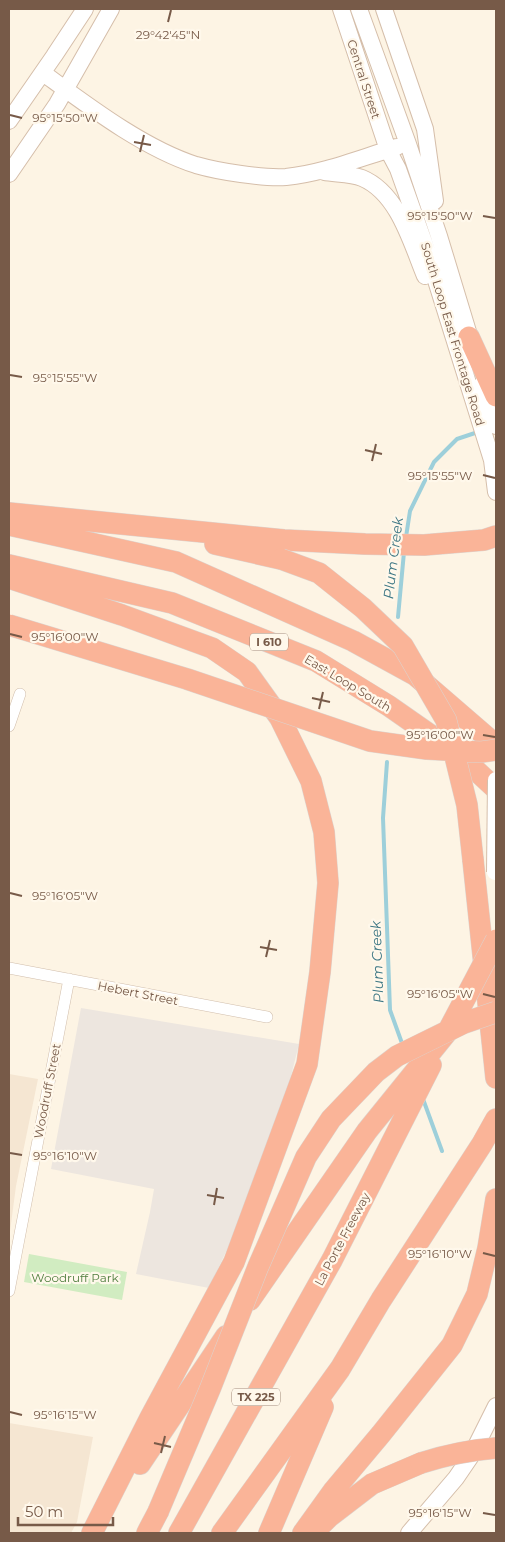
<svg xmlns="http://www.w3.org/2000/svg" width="505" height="1542" font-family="Montserrat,sans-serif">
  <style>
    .residential { fill: #f5e6d2 }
    .industrial { fill: #ede6df }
    .green { fill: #d1ecc1 }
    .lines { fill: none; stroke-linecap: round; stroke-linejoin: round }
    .stream { stroke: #9dcfda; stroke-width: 4 }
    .street-casing { stroke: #d1beac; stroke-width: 12 }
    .secondary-casing { stroke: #d5beaa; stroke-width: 18 }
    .highway-casing { stroke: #dcd4cf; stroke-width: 22 }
    .street { stroke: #fff; stroke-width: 11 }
    .secondary { stroke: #fff; stroke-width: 16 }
    .highway { stroke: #fab498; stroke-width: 21 }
    .secondary-bridge-casing { stroke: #d5beaa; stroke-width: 18; stroke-linecap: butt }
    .highway-bridge-casing { stroke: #dcd4cf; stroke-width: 22; stroke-linecap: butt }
    .secondary-bridge { stroke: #fff; stroke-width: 16 }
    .highway-bridge { stroke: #fab498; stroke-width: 21 }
    .ticks { fill: none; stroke: #775a48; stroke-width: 2 }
    .labels { text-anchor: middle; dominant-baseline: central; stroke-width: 4.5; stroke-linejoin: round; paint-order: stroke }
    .shield { fill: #fff8eb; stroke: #a08979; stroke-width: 1 }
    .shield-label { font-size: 11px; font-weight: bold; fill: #775a48 }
    .street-label { font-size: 12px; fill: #775a48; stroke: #fff8eb }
    .park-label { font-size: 12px; fill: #507e3f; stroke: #fff8eb }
    .water-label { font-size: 14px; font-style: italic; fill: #3e7784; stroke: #fff8eb }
    .ticks-label { font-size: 12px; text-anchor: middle; fill: #775a48; stroke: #fff8eb; stroke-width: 4.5; stroke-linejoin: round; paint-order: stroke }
  </style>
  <rect width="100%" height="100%" fill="#fdf4e4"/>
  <path class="residential" d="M 9,1074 L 38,1079 L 16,1186 L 9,1239 Z
    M 9,1423 L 93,1437 L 77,1522 L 71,1533 L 9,1533 Z"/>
  <path class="industrial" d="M 81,1008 L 299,1044 L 280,1120 L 246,1209 L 209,1288 L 136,1274 L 150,1212 L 154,1189 L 51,1169 Z"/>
  <path class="green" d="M 29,1254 L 127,1272 L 122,1300 L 24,1282 Z"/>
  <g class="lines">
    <path class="stream" d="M 406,537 L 410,511 L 434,462 L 457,439 L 478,432
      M 398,617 L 404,552
      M 387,762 L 383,818 L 390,1010 L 403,1046
      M 423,1099 L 442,1151"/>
    <defs>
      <path id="street" d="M 9,726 L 20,694
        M 9,968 L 267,1017
        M 9,1291 L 69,979"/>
      <path id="secondary" d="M 341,9 L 388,150 L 398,169 L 424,242 L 492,460 L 496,492
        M 359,9 L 408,144 L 439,236 L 473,348
        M 384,9 L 425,129 L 435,201
        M 43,73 C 87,105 143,148 196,165 C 210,169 226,172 241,174 C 255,176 271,178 286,177 C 324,173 360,158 397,147
        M 9,121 L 54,56 L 85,9
        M 324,172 C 335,174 352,174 362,178 C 398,193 411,242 425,276
        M 9,174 L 57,104 L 111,9
        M 483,383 L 496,426
        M 409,1533 L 456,1478 L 471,1456 L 496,1406"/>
      <path id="highway" d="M 469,337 L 496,396
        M 9,513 L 284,540 L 365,544 L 424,545 L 484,540 L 496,536
        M 9,525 L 176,562 L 353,641 L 415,675 L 496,745
        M 215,544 L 281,559
        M 9,565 L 172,603 L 316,661 L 389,706 L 432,736 L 469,764 L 496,789
        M 9,578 L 122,615 L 212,648 L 247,672 L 280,718 L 311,781 L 324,832 L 328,883 L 320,972 L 307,1064 L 234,1262 L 150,1418 L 92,1533
        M 473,860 L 496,1078
        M 250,1300 L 367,1131 L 448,1031
        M 140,1464 L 226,1336
        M 318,1528 L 329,1517 L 372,1484 L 421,1463
        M 147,1533 L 158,1512
        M 179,1533 L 332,1260 L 431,1065
        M 222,1533 L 340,1369 L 381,1300 L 482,1144 L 496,1119
        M 269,1533 L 323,1407
        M 303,1533 L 334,1490 L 381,1434 L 452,1345 L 477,1294 L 488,1248 L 496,1199"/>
    </defs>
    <use href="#street" class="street-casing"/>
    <use href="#secondary" class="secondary-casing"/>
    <use href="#highway" class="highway-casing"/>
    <use href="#street" class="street"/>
    <use href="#secondary" class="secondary"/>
    <use href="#highway" class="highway"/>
    <defs>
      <path id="secondary-bridge" d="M 495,872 L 496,780"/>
      <path id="highway-bridge" d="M 281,559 L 319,573 L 363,608 L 403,646 L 446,720 L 467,805 L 473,860
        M 9,625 L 187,679 L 370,741 L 427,749 L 481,752 L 496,750
        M 448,1031 L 496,940
        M 421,1463 C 446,1455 470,1450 496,1448
        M 158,1512 L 210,1389 L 258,1267 L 306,1157 L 331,1119 L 376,1072 L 397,1056 L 464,1023 L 496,1012"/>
    </defs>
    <use href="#secondary-bridge" class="secondary-bridge-casing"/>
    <use href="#highway-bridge" class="highway-bridge-casing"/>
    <use href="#secondary-bridge" class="secondary-bridge"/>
    <use href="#highway-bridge" class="highway-bridge"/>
  </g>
  <path class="ticks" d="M 168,22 L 171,10M 10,115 L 22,118M 134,142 L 151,145M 140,152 L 144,135M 483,216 L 495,218M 10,375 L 22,377M 365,450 L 382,454M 372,461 L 376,444M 483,475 L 495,478M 10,634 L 22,637M 312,698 L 330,702M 319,709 L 323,692M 483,735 L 495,737M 10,893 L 22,896M 260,947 L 277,950M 266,957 L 270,940M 483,994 L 495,997M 10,1153 L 22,1155M 207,1195 L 224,1198M 214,1205 L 217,1188M 483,1253 L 495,1256M 10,1412 L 22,1415M 154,1443 L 171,1447M 161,1453 L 165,1436M 483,1513 L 495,1515"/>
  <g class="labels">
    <g class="shield">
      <rect x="250" y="633.5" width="38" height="17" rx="4"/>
      <rect x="232" y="1388.5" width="48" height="17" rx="4"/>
    </g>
    <g class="shield-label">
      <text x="269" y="642">I 610</text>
      <text x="256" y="1397">TX 225</text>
    </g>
    <g class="street-label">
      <text transform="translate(364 79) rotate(72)">Central Street</text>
      <text transform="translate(453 334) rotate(73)">South Loop East Frontage Road</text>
      <text transform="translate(348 683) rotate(31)">East Loop South</text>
      <text transform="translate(138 993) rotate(11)">Hebert Street</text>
      <text transform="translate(47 1091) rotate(-79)">Woodruff Street</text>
      <text transform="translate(342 1239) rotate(-62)">La Porte Freeway</text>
    </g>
    <g class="park-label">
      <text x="75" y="1277">Woodruff Park</text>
    </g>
    <g class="water-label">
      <text transform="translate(393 558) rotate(-83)">Plum Creek</text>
      <text transform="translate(377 962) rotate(-92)">Plum Creek</text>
    </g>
  </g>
  <g class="ticks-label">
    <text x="168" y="39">29°42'45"N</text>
    <text x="65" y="122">95°15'50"W</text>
    <text x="440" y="220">95°15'50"W</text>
    <text x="65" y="382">95°15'55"W</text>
    <text x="440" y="480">95°15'55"W</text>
    <text x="65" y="641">95°16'00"W</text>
    <text x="440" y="739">95°16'00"W</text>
    <text x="65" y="900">95°16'05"W</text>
    <text x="440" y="998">95°16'05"W</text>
    <text x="65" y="1160">95°16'10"W</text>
    <text x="440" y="1258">95°16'10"W</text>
    <text x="65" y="1419">95°16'15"W</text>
    <text x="440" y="1517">95°16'15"W</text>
  </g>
  <rect width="505" height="1542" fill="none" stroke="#775a48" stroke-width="20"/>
  <path d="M18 1517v8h95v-8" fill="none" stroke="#775a48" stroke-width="2.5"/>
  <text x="25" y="1517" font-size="15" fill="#775a48" stroke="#fff8eb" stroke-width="4" paint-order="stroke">50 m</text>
</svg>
